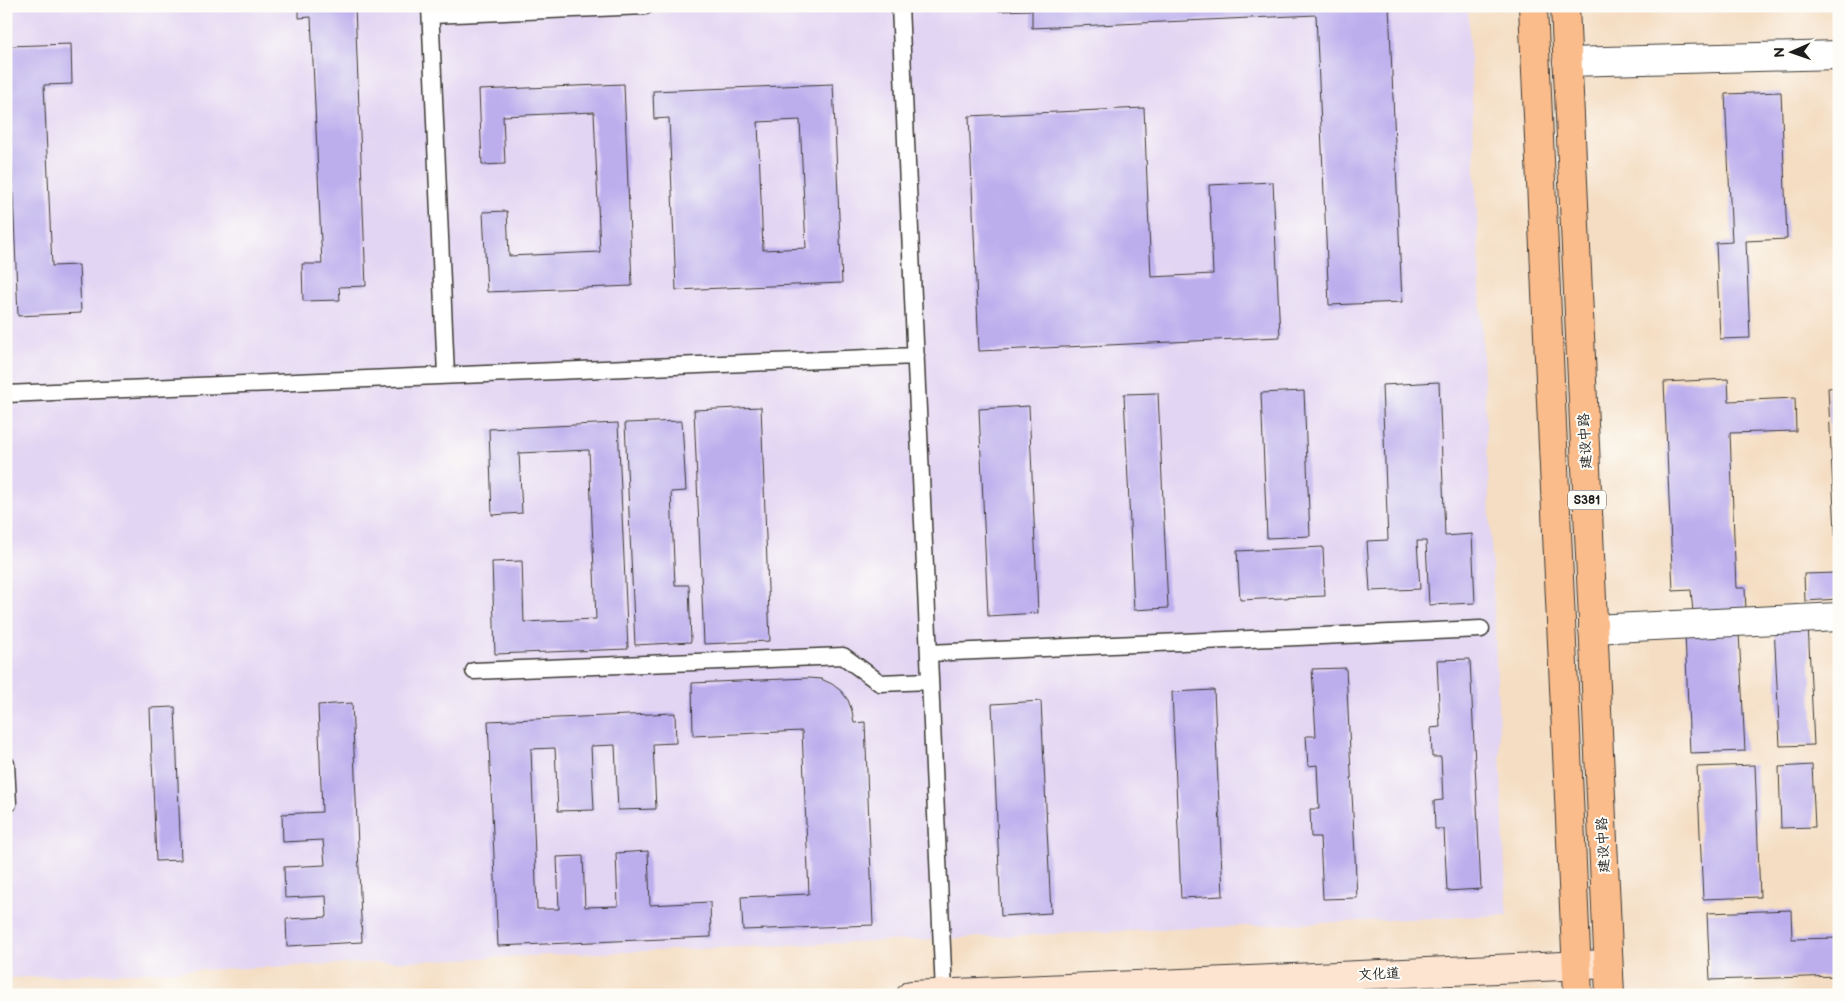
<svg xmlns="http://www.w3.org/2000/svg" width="1845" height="1001" font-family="'Balsamiq Sans','LXGW WenKai TC',sans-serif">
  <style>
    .built { fill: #e2d4f3 }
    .building { fill: #bcaeed; fill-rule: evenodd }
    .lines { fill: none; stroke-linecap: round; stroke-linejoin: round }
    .service-casing { stroke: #3c3935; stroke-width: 19 }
    .minor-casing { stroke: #3c3935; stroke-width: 30 }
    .secondary-casing { stroke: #3c3935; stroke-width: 30 }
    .primary-casing { stroke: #3c3935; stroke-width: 30 }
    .service { stroke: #fff; stroke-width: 16 }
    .minor { stroke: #fff; stroke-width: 28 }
    .secondary { stroke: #fde4d1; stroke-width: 28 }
    .primary { stroke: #fabc8b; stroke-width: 28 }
    .labels { text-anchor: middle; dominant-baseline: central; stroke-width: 4; stroke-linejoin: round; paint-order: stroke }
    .shield { fill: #fdfcf7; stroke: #605f5e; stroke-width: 1 }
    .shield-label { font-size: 12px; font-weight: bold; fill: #1c1c1c }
    .street-label { font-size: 14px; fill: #1c1c1c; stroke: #fdfcf7 }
  </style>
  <rect width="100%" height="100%" fill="#fdfcf7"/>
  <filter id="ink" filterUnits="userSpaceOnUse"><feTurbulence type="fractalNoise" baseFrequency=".02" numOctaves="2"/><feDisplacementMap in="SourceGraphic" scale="10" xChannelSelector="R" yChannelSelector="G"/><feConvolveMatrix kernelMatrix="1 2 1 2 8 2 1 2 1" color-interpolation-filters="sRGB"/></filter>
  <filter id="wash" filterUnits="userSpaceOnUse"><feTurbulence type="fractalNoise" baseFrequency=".0096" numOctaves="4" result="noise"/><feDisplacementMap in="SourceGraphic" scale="20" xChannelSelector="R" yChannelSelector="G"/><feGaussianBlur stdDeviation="1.12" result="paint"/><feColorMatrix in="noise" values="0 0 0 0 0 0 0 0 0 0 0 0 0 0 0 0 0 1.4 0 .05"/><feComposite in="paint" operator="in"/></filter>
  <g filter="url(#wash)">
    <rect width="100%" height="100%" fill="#f4ddc2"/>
    <path class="built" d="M 6,6 L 1468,6 L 1507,915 L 6,978 Z"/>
    <g id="blocks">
      <path class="building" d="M 299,6 L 355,6 L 366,286 L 339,287 L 340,300 L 303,301 L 302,264 L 322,264 L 311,17 L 299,18 Z
        M 999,6 L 1389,6 L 1402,302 L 1329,305 L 1316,15 L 1032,28 L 1032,10 L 999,11 Z
        M 71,44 L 72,84 L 44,85 L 52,266 L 79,265 L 81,313 L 18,316 L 7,46 Z
        M 624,84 L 632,286 L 487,292 L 483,212 L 507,211 L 509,256 L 600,252 L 594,112 L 503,116 L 505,164 L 482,165 L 479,90 Z
        M 833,84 L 842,283 L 676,290 L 669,118 L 654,119 L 653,91 ZM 800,120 L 806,248 L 763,250 L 758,122 Z
        M 1781,92 L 1787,239 L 1746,241 L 1750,338 L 1720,339 L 1716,243 L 1732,242 L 1725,94 Z
        M 1144,108 L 1151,277 L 1213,274 L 1209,185 L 1273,182 L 1280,337 L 979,351 L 969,116 Z
        M 1728,379 L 1729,401 L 1795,398 L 1796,431 L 1730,433 L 1736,588 L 1745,588 L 1746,610 L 1693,612 L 1691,590 L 1673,591 L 1664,382 Z
        M 1439,382 L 1445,536 L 1472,534 L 1475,603 L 1429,605 L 1426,541 L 1417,541 L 1420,589 L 1370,591 L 1367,541 L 1388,540 L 1382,385 Z
        M 1839,387 L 1839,599 L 1805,601 L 1804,574 L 1837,573 L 1828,388 Z
        M 1304,391 L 1310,536 L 1267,538 L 1261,393 Z
        M 1158,393 L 1168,608 L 1134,610 L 1124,394 Z
        M 1029,406 L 1038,613 L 988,616 L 979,409 Z
        M 761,407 L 770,641 L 704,644 L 694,410 Z
        M 682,421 L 686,491 L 671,492 L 675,585 L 689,585 L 691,642 L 635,645 L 625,423 Z
        M 618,423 L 628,649 L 495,654 L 492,562 L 522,561 L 524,622 L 596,619 L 589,450 L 519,453 L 522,513 L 492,515 L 489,429 Z
        M 1323,547 L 1325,596 L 1240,600 L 1237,551 Z
        M 1808,624 L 1814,745 L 1780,746 L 1774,625 Z
        M 1739,632 L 1745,751 L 1690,753 L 1685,634 Z
        M 1470,659 L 1481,889 L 1447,891 L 1444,829 L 1435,829 L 1434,801 L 1443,800 L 1441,757 L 1432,757 L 1431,728 L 1440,727 L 1437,660 Z
        M 1346,668 L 1357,898 L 1323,899 L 1320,837 L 1311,837 L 1310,809 L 1319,809 L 1317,765 L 1308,766 L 1306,736 L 1316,736 L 1312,669 Z
        M 808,678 L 821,679 L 832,684 L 841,691 L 848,700 L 852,711 L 854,723 L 865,722 L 873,925 L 743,930 L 741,897 L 809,894 L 802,731 L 693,736 L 692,683 Z
        M 1214,690 L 1223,896 L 1181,898 L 1172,692 Z
        M 1041,701 L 1051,913 L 1001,916 L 992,704 Z
        M 352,703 L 362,942 L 287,946 L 286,919 L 327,917 L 326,896 L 285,898 L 284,867 L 325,865 L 323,840 L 283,842 L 282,814 L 322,812 L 318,705 Z
        M 175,707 L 181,860 L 156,861 L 150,708 Z
        M 675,713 L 676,743 L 653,744 L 656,809 L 618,810 L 615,745 L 591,746 L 594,810 L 558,811 L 555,748 L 531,749 L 537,909 L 559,909 L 557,857 L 583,856 L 585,907 L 618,906 L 616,853 L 648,851 L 650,905 L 710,902 L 711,937 L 498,946 L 488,721 Z
        M 1755,765 L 1760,897 L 1703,899 L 1697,767 Z
        M 1812,765 L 1815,827 L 1781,828 L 1779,767 Z
        M 1791,910 L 1792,939 L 1839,938 L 1839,976 L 1710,980 L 1707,913 Z"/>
    </g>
  </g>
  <g filter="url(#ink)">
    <use href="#blocks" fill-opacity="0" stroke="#3c3935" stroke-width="1"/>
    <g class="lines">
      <defs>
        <path id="service" d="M 430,6 L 446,375
          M 900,6 L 944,993
          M 431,15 L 645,6
          M 6,394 L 916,356
          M 929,653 L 1481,629
          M 474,671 L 843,656 L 880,683 L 930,681
          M 6,764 L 8,804"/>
        <path id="minor" d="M 1567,62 L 1839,55
          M 1593,629 L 1839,617"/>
        <path id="secondary" d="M 911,995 L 1608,964"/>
        <path id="primary" d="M 1533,6 L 1578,995
          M 1565,6 L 1610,995"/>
      </defs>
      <use href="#service" class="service-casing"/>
      <use href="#minor" class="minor-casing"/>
      <use href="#secondary" class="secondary-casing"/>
      <use href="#primary" class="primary-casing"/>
      <use href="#service" class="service"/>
      <use href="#minor" class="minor"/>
      <use href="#secondary" class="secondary"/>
      <use href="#primary" class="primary"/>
    </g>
  </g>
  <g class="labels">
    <rect class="shield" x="1568" y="490.5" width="38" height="19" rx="4"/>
    <g class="shield-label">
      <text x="1587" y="500">S381</text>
    </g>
    <g class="street-label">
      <text transform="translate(1585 441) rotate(-93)">建设中路</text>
      <text transform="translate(1603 845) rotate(-93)">建设中路</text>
      <text transform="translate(1379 974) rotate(-3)">文化道</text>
    </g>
  </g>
  <rect width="1845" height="1001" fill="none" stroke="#fdfcf7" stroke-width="25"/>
  <g transform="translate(1792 52) rotate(268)" stroke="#fdfcf7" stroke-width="4" paint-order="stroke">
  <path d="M0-4L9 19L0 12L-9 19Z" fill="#1c1c1c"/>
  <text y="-8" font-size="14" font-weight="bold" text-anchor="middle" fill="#1c1c1c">N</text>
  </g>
</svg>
